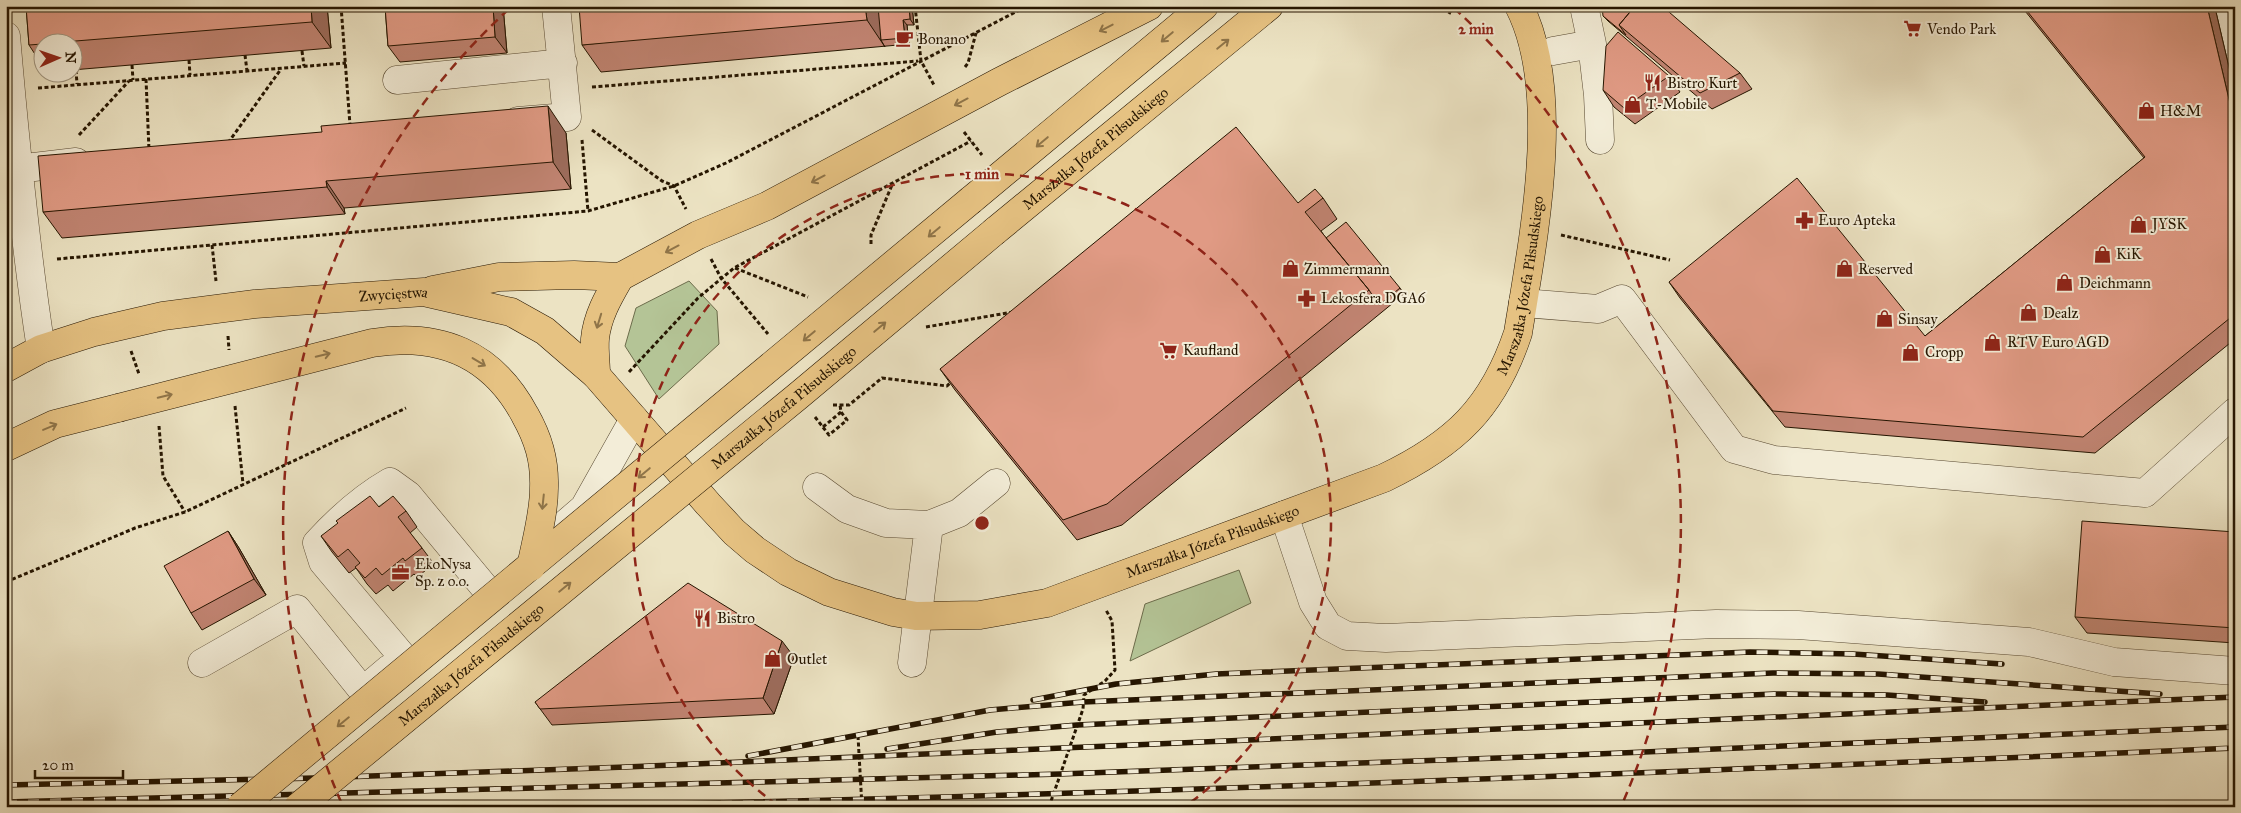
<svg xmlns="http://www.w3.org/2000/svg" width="2241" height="813" font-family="'IM FELL Great Primer',serif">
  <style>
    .green { fill: #b4c496; stroke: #6c6c4b }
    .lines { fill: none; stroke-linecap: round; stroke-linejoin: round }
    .minor-casing { stroke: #574831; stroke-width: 29 }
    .major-casing { stroke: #251500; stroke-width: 29 }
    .path { stroke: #251500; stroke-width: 3; stroke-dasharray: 4 2.5; stroke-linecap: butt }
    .minor { stroke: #f3edd8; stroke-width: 28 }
    .major { stroke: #e6c282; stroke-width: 28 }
    .rail-casing { stroke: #251500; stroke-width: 5.5 }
    .rail { stroke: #f3edd8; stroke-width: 4; stroke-dasharray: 11; stroke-linecap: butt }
    .major-bridge-casing { stroke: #251500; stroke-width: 29; stroke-linecap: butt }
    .major-bridge { stroke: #e6c282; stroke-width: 28 }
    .wall { fill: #c18472; stroke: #251500 }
    .shaded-wall { fill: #9d6c5c; stroke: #251500 }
    .building { fill: #e09a84; stroke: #251500 }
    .oneway { stroke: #8f7448 }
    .ring { fill: none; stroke: #8f2418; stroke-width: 2.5; stroke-dasharray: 9 6 }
    .labels { text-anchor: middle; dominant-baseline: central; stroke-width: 4; stroke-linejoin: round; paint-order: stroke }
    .poi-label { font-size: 15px; fill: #251500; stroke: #f3edd8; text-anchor: start }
    .street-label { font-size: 15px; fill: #251500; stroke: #f3edd8 }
    .centre { fill: #8f2418; stroke: #f3edd8; stroke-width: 2.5 }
    .ring-label { font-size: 15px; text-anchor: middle; font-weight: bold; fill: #8f2418; stroke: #f3edd8; stroke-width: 4; stroke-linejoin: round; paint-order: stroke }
  </style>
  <rect width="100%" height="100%" fill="#ece3c3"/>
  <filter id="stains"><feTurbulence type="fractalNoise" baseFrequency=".004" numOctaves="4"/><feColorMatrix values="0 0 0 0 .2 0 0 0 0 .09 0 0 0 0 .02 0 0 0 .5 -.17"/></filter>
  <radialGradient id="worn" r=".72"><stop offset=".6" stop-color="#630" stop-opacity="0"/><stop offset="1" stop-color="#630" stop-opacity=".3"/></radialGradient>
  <path class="green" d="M 689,281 L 717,311 L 719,344 L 659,399 L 625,346 L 636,308 Z
    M 1239,570 L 1251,603 L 1130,661 L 1145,604 Z"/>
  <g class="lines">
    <defs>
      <path id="minor" d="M 2224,6 L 2235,51
        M 6,36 C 15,141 25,245 41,349
        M 1592,44 L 1598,95 L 1600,140
        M 1553,51 L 1592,44 L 1584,6
        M 397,80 L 563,63
        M 518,121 L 567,117 L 556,6
        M 17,169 L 76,162
        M 1523,303 L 1598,309 L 1622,299 L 1734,449 L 1774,460 L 2145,493 L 2235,412
        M 817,487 L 847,509 L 886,523 L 929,525 L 959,513 L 996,483
        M 1284,515 L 1313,602 L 1328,626 L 1347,636 L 1386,638 L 1716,624 L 1798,625 L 2029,642 L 2114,662 L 2235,671
        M 563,526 L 584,508 L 634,419
        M 403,657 L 323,562 L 317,543 C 338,520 364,497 390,482 L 408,495 L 486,589
        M 202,663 L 297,609 L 363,691 L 389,669
        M 912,663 L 929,525"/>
      <g id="major">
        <path d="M 971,200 L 1204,6"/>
        <path id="s1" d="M 995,231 L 1269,6"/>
        <path d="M 433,290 L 499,277 L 574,275 L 620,277 L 698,235 L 767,206 L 999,82 L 1149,6"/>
        <path id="s2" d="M 6,368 L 41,349 L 94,332 L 163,316 L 255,304 L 424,292 L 511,312 L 545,331 L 596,375 L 708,504 L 734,532 L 755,550 L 788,572 L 829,592 L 893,612 L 916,616 L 980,615 L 1047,603 L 1384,478 C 1455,444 1493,408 1518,333 C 1533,240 1563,92 1519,6"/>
        <path d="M 596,375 C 596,363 594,350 595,339 C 597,316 609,296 620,277"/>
        <path d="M 6,447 L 55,424 L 118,408"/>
      </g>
    </defs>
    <use href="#minor" class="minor-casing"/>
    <use href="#major" class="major-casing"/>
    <path class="path" d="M 341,6 L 350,125
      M 915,6 L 921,61 L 934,85
      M 1449,14 L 1453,6
      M 302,51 L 304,66
      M 245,55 L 247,71
      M 189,60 L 190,75
      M 132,65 L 133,80
      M 965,67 L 968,63 L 976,33
      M 76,70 L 77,84
      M 146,79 L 149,150
      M 592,87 L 918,61
      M 38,88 L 346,63
      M 592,130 L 662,181 L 674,186 L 686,209
      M 964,132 L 982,155
      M 79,135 L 129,81
      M 582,140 L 588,211
      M 228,143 L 281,69
      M 1561,235 L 1670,260
      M 871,244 L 871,235 L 892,185
      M 212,245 L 216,281
      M 57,259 L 588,211 L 674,186 L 726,163 L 1027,6
      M 711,259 L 721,278 L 768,334
      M 735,268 L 808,297
      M 926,327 L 1013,312
      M 228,336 L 229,350
      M 131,351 L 139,374
      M 629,372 L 698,298 L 734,268 L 971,141
      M 833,405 L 849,405 L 882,378 L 947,386 L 952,381
      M 235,406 L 243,484
      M 815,417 L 829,435 L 847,420 L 841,412 L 840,405
      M 159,426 L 163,476 L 185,512
      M 823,427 L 841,412
      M 6,582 L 135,528 L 185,512 L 406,408
      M 858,736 L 862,807
      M 1049,807 L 1083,709 L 1084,695 L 1105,681 L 1115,670 L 1112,621 L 1106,610"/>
    <use href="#minor" class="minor"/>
    <use href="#major" class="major"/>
    <defs>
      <path id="rail" d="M 1033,700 L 1116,684 L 1216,674 L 1750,652 L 1853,654 L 2002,664
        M 887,749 L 997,732 L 1077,725 L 1774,694 L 1887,695 L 1985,702
        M 748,756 L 990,710 L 1083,702 L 1773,673 L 1878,674 L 2160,694
        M 6,785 L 315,778 L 626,767 L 2235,697
        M 6,802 L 1060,774 L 1526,757 L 2235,727
        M 523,807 C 1094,796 1664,773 2235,748"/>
    </defs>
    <use href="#rail" class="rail-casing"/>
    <use href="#rail" class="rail"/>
    <defs>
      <g id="major-bridge">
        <path d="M 118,408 L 372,343 C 439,332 492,353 525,415 C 538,438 545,460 544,488 C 544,514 536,541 531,567"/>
        <path d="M 240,807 L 971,200"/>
        <path id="s3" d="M 298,807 L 798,396 L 995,231"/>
      </g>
    </defs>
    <use href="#major-bridge" class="major-bridge-casing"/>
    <use href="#major-bridge" class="major-bridge"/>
  </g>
  <path class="wall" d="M 26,6 L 327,6 L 331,48 L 72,70 L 72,42 L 42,42 L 42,65 L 29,45 Z
    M 385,6 L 503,6 L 507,53 L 400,62 L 388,46 Z
    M 912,6 L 914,25 L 907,25 L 909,44 L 601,72 L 582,45 Z
    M 2021,6 L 2212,6 L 2216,12 L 2235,93 L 2235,339 L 2095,453 L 1785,427 L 1680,298 L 1669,282 L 1925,336 L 2144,158 Z
    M 1603,16 L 1740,73 L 1752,89 L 1712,109 L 1608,21 Z
    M 1669,76 L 1680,92 L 1635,124 L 1614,107 L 1603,90 Z
    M 566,133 L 571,189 L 344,208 L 345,214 L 62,238 L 43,212 Z
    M 1323,198 L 1337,219 L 1321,231 L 1326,238 L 1400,288 L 1404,294 L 1122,525 L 1077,540 L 955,390 L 940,369 L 1298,203 Z
    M 379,507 L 406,511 L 417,527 L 410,533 L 422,548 L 434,564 L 417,577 L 414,574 L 393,591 L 388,585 L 376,594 L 367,584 L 356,568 L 349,573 L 332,552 L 321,536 Z
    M 228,531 L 239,548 L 266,595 L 202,630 L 191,613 Z
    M 2235,532 L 2235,643 L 2087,633 L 2075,617 Z
    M 794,657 L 774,714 L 552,725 L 535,702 Z"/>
  <path class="shaded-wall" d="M 311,6 L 327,6 L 331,48 L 312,22 Z
    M 493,6 L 503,6 L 507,53 L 495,37 Z
    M 865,6 L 882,6 L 881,40 L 885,47 L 867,20 Z
    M 909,6 L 912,6 L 914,25 L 910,19 Z
    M 2207,6 L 2212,6 L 2216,12 L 2235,93 L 2235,125 Z
    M 903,20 L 907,25 L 909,44 L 905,38 Z
    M 548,106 L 566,133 L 571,189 L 553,162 Z
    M 326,181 L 344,208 L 345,214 L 327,187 Z
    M 228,531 L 239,548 L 266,595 L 254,579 Z
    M 782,641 L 794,657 L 774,714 L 763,698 Z"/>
  <path class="building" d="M 26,6 L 311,6 L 312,22 L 63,42 L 42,42 L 42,44 L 29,45 Z
    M 385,6 L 493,6 L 495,37 L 388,46 Z
    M 579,6 L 865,6 L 867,20 L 582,45 Z
    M 878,6 L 909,6 L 910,19 L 903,20 L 905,38 L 881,40 Z
    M 1602,6 L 1635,6 L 1619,25 L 1626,35 L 1603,16 Z
    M 1635,6 L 1662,6 L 1740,73 L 1700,93 L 1619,25 Z
    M 2023,6 L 2207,6 L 2235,125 L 2235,314 L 2083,437 L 1773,411 L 1669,282 L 1797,178 L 1925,336 L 2145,157 Z
    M 1618,32 L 1669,76 L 1624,108 L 1603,90 L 1606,46 Z
    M 548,106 L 553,162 L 326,181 L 327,187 L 43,212 L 38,156 L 322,132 L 321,126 Z
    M 1236,127 L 1298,203 L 1315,189 L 1323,198 L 1305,212 L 1369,290 L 1107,504 L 1063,520 L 940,369 Z
    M 1346,222 L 1400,288 L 1379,305 L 1369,290 L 1326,238 Z
    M 370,496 L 379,507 L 393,496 L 406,511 L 398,517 L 422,548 L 405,561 L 403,558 L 382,575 L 376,568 L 365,578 L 355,567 L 360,563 L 348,549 L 338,557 L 321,536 L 338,523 L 336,521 Z
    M 2082,521 L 2235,532 L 2235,628 L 2075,617 Z
    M 228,531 L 254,579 L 191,613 L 164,566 Z
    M 688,583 L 782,641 L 763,698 L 540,709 L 535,702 Z"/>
  <defs><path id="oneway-shaft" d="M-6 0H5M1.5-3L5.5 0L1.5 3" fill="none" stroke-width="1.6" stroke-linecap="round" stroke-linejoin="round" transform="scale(1.25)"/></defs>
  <g class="oneway">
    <use href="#oneway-shaft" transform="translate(1106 28) rotate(153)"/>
    <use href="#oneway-shaft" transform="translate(1167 37) rotate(140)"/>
    <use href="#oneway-shaft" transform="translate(1223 44) rotate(-39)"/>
    <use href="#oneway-shaft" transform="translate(961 102) rotate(152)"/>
    <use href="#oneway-shaft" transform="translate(1042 142) rotate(140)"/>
    <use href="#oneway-shaft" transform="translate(818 179) rotate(152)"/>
    <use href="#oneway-shaft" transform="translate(934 232) rotate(140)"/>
    <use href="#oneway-shaft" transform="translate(672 249) rotate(152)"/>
    <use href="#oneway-shaft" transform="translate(599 321) rotate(107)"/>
    <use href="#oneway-shaft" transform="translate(880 327) rotate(-40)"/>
    <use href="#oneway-shaft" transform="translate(809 336) rotate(140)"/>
    <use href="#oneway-shaft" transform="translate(323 355) rotate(-14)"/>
    <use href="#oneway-shaft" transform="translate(479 362) rotate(31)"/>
    <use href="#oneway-shaft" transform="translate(165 396) rotate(-14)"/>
    <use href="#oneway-shaft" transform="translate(50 427) rotate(-23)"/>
    <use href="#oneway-shaft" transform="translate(644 473) rotate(140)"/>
    <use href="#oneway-shaft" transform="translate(543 502) rotate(96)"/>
    <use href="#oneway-shaft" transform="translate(565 587) rotate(-39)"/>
    <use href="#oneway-shaft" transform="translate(343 722) rotate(141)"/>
  </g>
  <g class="ring">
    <path d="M777 805A349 349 0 1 1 1187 805"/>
    <path d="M341 802A699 699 0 0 1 510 8M1454 8A699 699 0 0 1 1623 802"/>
  </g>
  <defs>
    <symbol id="supermarket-bare" viewBox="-9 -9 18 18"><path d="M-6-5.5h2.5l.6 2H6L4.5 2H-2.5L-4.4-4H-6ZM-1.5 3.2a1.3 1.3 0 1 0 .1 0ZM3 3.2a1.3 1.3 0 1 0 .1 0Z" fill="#8f2418" stroke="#f3edd8" stroke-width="2.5" paint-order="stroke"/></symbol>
    <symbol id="cafe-bare" viewBox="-9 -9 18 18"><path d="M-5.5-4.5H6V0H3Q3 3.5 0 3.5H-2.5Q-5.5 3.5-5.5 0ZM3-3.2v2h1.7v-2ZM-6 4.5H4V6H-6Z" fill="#8f2418" stroke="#f3edd8" stroke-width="2.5" paint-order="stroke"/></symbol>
    <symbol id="restaurant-bare" viewBox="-9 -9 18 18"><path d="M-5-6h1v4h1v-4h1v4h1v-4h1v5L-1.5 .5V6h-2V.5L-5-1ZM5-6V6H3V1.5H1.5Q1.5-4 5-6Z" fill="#8f2418" stroke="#f3edd8" stroke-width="2.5" paint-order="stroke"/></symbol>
    <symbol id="shop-bare" viewBox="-9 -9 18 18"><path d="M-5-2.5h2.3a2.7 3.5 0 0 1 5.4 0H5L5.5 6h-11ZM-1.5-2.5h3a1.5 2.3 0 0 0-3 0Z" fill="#8f2418" stroke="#f3edd8" stroke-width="2.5" paint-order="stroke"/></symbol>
    <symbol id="pharmacy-bare" viewBox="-9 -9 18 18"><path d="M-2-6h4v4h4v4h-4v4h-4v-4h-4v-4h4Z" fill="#8f2418" stroke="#f3edd8" stroke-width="2.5" paint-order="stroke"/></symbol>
    <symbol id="office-bare" viewBox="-9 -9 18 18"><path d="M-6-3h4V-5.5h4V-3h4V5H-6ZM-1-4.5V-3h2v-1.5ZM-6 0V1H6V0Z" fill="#8f2418" stroke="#f3edd8" stroke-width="2.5" paint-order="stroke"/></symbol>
  </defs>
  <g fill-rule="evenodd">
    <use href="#supermarket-bare" x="1900" y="16" width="25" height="25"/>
    <use href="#cafe-bare" x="892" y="26" width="25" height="25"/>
    <use href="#restaurant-bare" x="1640" y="70" width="25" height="25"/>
    <use href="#shop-bare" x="1620" y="92" width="25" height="25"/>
    <use href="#shop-bare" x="2134" y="98" width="25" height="25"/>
    <use href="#pharmacy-bare" x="1792" y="208" width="25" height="25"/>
    <use href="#shop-bare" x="2126" y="212" width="25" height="25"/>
    <use href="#shop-bare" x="2090" y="242" width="25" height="25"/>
    <use href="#shop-bare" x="1278" y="256" width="25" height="25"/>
    <use href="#shop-bare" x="1832" y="256" width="25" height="25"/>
    <use href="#shop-bare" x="2052" y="270" width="25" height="25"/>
    <use href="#pharmacy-bare" x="1294" y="286" width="25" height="25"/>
    <use href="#shop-bare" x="2016" y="300" width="25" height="25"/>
    <use href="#shop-bare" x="1872" y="306" width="25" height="25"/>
    <use href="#shop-bare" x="1980" y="330" width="25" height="25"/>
    <use href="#supermarket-bare" x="1156" y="338" width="25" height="25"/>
    <use href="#shop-bare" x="1898" y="340" width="25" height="25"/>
    <use href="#office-bare" x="388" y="560" width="25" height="25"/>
    <use href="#restaurant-bare" x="690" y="606" width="25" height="25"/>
    <use href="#shop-bare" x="760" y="646" width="25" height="25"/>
  </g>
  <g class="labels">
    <g class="poi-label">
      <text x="1927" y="29">Vendo Park</text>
      <text x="918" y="39">Bonano</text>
      <text x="1667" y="83">Bistro Kurt</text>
      <text x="1646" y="104">T-Mobile</text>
      <text x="2160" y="111">H&amp;M</text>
      <text x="1818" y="220">Euro Apteka</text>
      <text x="2152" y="224">JYSK</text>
      <text x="2116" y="254">KiK</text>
      <text x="1304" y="269">Zimmermann</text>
      <text x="1858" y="269">Reserved</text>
      <text x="2079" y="283">Deichmann</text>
      <text x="1321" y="298">Lekosfera DGA6</text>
      <text x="2043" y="313">Dealz</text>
      <text x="1898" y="319">Sinsay</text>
      <text x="2007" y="342">RTV Euro AGD</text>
      <text x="1183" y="350">Kaufland</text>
      <text x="1925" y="352">Cropp</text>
      <text x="415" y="564">EkoNysa<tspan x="415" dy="17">Sp. z o.o.</tspan></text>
      <text x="717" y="618">Bistro</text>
      <text x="787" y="659">Outlet</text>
    </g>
    <g class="street-label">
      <text stroke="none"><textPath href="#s1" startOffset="130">Marszałka Józefa Piłsudskiego</textPath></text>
      <text stroke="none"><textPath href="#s2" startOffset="1779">Marszałka Józefa Piłsudskiego</textPath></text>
      <text stroke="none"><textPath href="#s2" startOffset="398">Zwycięstwa</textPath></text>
      <text stroke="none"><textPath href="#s3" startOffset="629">Marszałka Józefa Piłsudskiego</textPath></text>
      <text stroke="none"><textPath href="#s2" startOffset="1345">Marszałka Józefa Piłsudskiego</textPath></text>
      <text stroke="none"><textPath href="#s3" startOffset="224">Marszałka Józefa Piłsudskiego</textPath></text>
    </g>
  </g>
  <circle cx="982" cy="523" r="8" class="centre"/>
  <g class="ring-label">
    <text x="1476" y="34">2 min</text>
    <text x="982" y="179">1 min</text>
  </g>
  <rect width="2241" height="813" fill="none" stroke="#ece3c3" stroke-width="25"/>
  <rect x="8" y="8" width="2226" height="798" fill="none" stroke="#251500" stroke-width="2.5"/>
  <rect x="12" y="12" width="2216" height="788" fill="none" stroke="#251500"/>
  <g transform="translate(58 58) rotate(88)"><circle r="24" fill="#f3edd8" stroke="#a19782"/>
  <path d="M0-4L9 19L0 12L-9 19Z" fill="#8f2418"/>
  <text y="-8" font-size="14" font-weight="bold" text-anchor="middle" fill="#251500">N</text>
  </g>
  <path d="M35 770v8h88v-8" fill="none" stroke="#251500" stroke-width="2.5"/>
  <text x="42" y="770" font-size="15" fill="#251500" stroke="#f3edd8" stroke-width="4" paint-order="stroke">20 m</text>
  <rect width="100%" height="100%" filter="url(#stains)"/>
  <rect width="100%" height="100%" fill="url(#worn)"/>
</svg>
